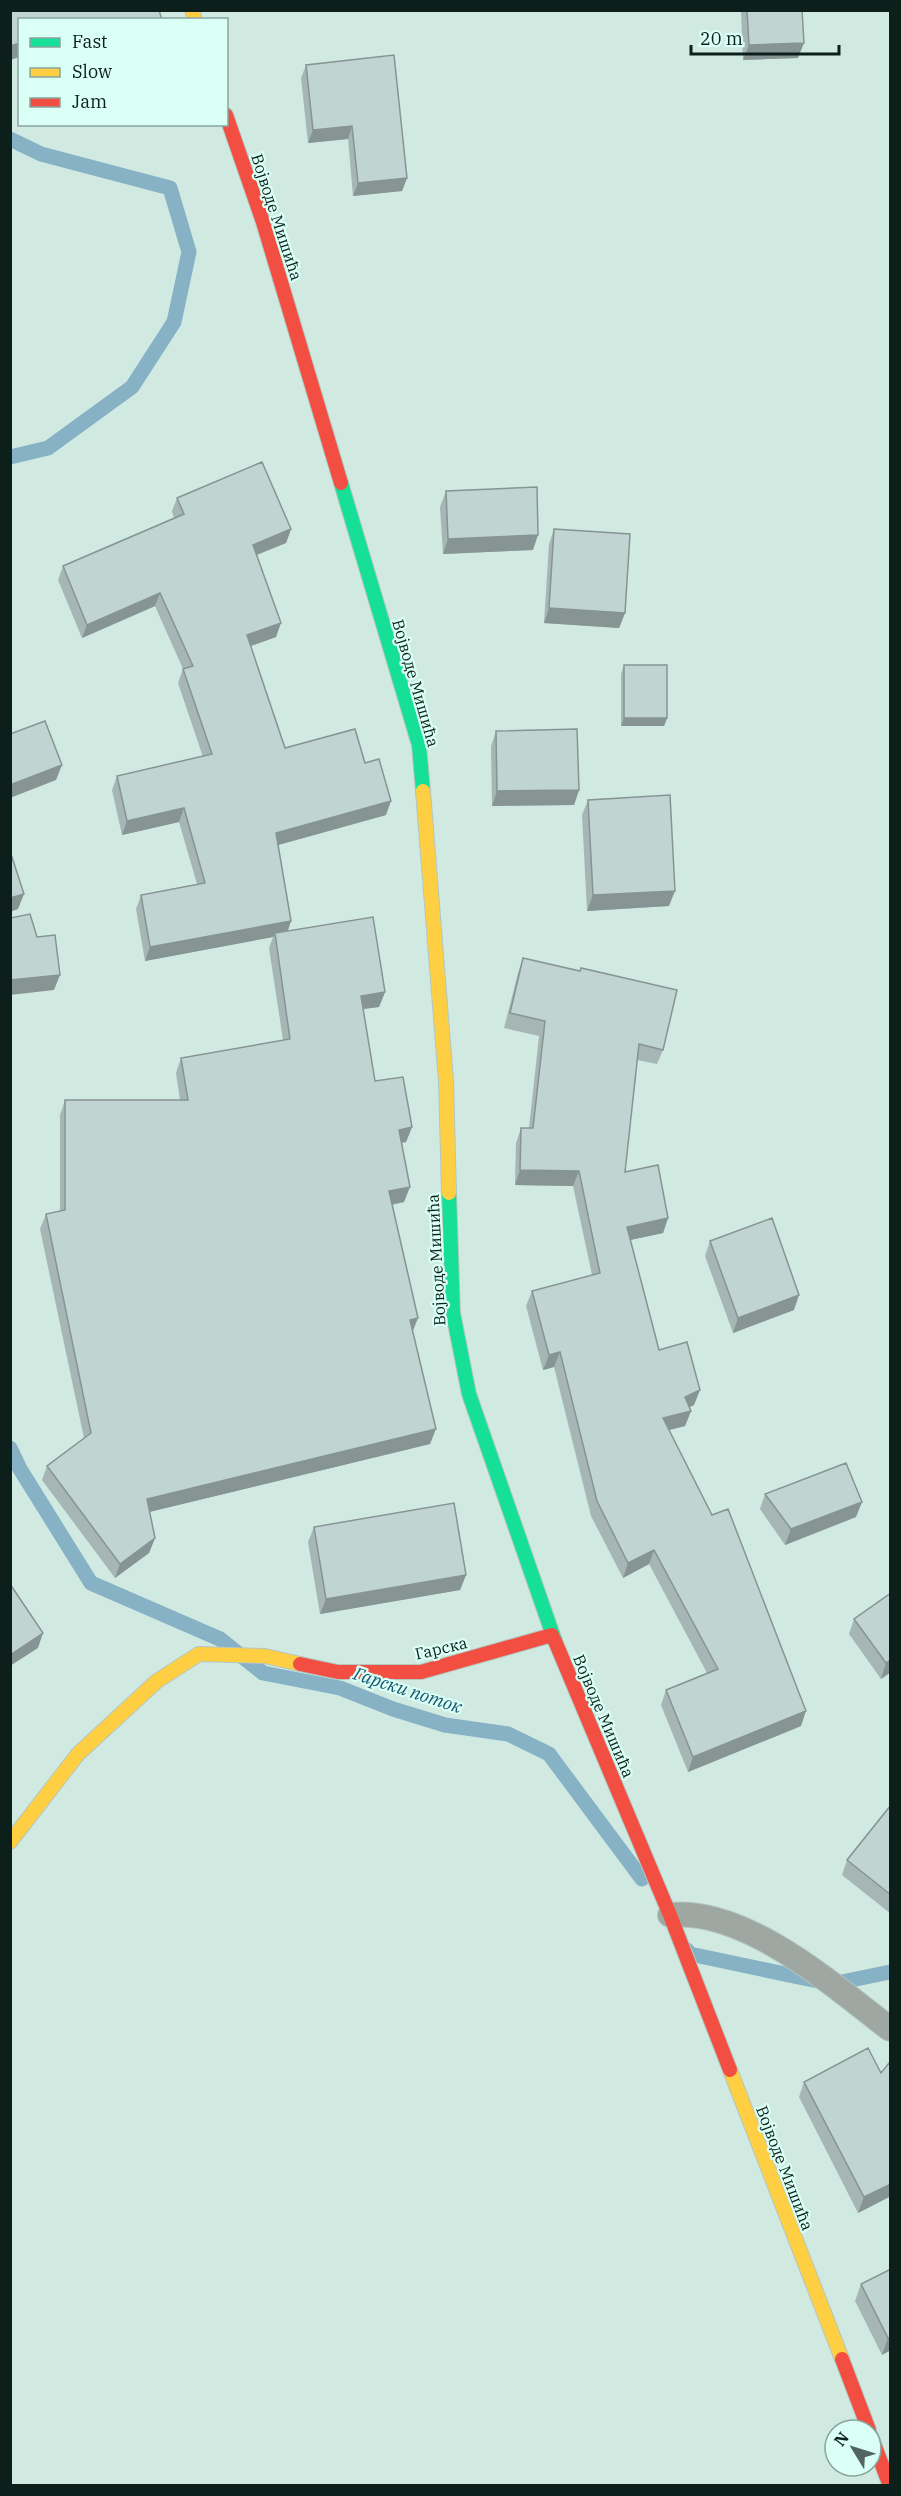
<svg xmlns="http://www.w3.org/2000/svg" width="901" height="2496" font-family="'IBM Plex Serif',serif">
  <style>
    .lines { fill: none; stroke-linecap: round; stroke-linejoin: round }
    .stream { stroke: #87b1c5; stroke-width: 15 }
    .lane-casing { stroke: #b3c7c1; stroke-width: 26 }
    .fast-casing { stroke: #b3c7c1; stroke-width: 16 }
    .slow-casing { stroke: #b3c7c1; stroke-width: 16 }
    .jam-casing { stroke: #b3c7c1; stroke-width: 16 }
    .lane { stroke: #9fa7a2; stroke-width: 24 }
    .fast { stroke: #16e098; stroke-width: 14 }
    .slow { stroke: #ffcf43; stroke-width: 14 }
    .jam { stroke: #f24e42; stroke-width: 14 }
    .wall { fill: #a5b6b5 }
    .shaded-wall { fill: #869493 }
    .building { fill: #c0d4d2; stroke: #869493; stroke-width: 1.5 }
    .labels { text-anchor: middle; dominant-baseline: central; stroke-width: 4.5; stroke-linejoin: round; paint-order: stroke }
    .street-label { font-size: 16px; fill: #0d1f1b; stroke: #dafff5 }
    .water-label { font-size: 18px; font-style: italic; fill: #185574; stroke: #dafff5 }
  </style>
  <rect width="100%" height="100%" fill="#d0eae2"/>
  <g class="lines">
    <path class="stream" d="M 10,139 L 41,154 L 170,188 L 189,252 L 174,322 L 132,387 L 48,448 L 10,457
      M 10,1448 L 20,1469 L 91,1583 L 220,1639 L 263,1673 L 340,1688 L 393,1709 L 445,1725 L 508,1734 L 549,1754 L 642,1879
      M 687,1950 L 690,1954 L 832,1984 L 890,1972"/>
    <defs>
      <path id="lane" d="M 670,1915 C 745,1907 834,1986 890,2029"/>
      <path id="fast" d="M 341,483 L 419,745 L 423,791
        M 449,1193 L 453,1313 L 469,1394 L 555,1641"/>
      <path id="slow" d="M 192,10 L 195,20
        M 423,791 L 446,1081 L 449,1193
        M 10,1842 L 78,1754 L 157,1681 L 199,1654 L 265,1656 L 300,1664
        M 730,2070 L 842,2359"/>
      <path id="jam" d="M 226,115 L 263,222 L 341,483
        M 555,1641 L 670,1915 L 730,2070
        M 300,1664 L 338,1672 L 421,1672 L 552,1635
        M 842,2359 L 869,2430
        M 871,2436 L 890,2486"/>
    </defs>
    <use href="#lane" class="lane-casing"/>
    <use href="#fast" class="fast-casing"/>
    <use href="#slow" class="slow-casing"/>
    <use href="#jam" class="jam-casing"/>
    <use href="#lane" class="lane"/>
    <use href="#fast" class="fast"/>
    <use href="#slow" class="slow"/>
    <use href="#jam" class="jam"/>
  </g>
  <path class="wall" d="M 741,10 L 802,10 L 798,58 L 743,60 Z
    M 306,65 L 407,178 L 402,191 L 353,196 L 348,139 L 308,143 L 301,78 Z
    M 446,491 L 533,550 L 443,554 L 440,507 Z
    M 177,498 L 291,529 L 286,543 L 257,555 L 276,637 L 251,646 L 285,748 L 365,763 L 386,815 L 278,845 L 291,921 L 288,931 L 385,992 L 379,1007 L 363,1009 L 375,1081 L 412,1127 L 406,1142 L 402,1143 L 404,1202 L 392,1205 L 430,1444 L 149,1512 L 155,1538 L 149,1553 L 115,1578 L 42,1480 L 47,1466 L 84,1438 L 40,1229 L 46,1214 L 60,1211 L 60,1115 L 65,1100 L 180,1100 L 176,1073 L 181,1058 L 283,1040 L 269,948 L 273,937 L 145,961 L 136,909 L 141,895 L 197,884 L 179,822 L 122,835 L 112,790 L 117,776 L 203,757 L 178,683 L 183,669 L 155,606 L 82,638 L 58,580 L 63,566 L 174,518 L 172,511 Z
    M 554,529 L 625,613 L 619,628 L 544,623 L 549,544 Z
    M 624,665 L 667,718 L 664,726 L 621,726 L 621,674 Z
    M 496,731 L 579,790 L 574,805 L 492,806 L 491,746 Z
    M 588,800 L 669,906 L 587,911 L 582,815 Z
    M 523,958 L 663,1050 L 657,1064 L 637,1060 L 625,1172 L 668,1218 L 663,1233 L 630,1240 L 659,1350 L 694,1405 L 689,1407 L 691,1411 L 685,1426 L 669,1430 L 801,1726 L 688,1772 L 661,1705 L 666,1690 L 707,1673 L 649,1564 L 623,1578 L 591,1516 L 554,1367 L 543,1370 L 526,1306 L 532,1291 L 592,1275 L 573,1186 L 515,1185 L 516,1143 L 521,1128 L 529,1128 L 539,1036 L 504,1028 L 518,973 Z
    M 710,1241 L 794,1310 L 733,1333 L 705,1256 Z
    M 765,1494 L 856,1517 L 785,1545 L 760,1509 Z
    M 314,1527 L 466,1575 L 460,1590 L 320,1614 L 308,1542 Z
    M 891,1593 L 891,1672 L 881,1679 L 849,1634 L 854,1619 Z
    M 891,1805 L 891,1914 L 842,1875 L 847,1860 Z
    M 891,2066 L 891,2196 L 858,2213 L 799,2097 L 804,2082 L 881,2073 Z
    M 891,2269 L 891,2350 L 882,2355 L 855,2301 L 861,2284 Z"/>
  <path class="shaded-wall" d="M 20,43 L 20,57 L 10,60 L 10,46 Z
    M 804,43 L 798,58 L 743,60 L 749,45 Z
    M 352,126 L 348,139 L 308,143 L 313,130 Z
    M 407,178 L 402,191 L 353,196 L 358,183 Z
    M 291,529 L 286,543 L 248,558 L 253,545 Z
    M 538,535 L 533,550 L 443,554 L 448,539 Z
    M 160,593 L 155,606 L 82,638 L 87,625 Z
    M 549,608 L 625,613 L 619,628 L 544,623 Z
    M 281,623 L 276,637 L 242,649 L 247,635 Z
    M 624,718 L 667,718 L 664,726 L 621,726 Z
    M 62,765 L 56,780 L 10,798 L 10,785 Z
    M 579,790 L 574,805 L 492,806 L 497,791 Z
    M 391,801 L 386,815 L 271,847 L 276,833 Z
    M 184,808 L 179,822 L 122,835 L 127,821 Z
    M 675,891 L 669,906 L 587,911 L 593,895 Z
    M 24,894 L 18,909 L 10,912 L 10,898 Z
    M 291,921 L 286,935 L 275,933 L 273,937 L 145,961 L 150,947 Z
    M 60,975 L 54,990 L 10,995 L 10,980 Z
    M 385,992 L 379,1007 L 355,1010 L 361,996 Z
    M 412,1127 L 406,1142 L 394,1144 L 399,1130 Z
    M 520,1170 L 579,1171 L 573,1186 L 515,1185 Z
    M 410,1187 L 404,1202 L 383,1206 L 389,1191 Z
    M 668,1218 L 663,1233 L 621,1242 L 627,1227 Z
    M 799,1295 L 794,1310 L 733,1333 L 738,1318 Z
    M 418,1318 L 412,1333 L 410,1320 Z
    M 560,1352 L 554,1367 L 543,1370 L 549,1355 Z
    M 700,1390 L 694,1405 L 680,1412 L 685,1397 Z
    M 691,1411 L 685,1426 L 657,1433 L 663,1418 Z
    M 436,1429 L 430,1444 L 141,1514 L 147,1499 Z
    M 862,1502 L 856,1517 L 785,1545 L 791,1529 Z
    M 155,1538 L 149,1553 L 115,1578 L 120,1564 Z
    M 654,1550 L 649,1564 L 623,1578 L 628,1563 Z
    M 466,1575 L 460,1590 L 320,1614 L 326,1599 Z
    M 43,1633 L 38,1648 L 10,1666 L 10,1655 Z
    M 891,1660 L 891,1672 L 881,1679 L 886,1663 Z
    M 806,1711 L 801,1726 L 688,1772 L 693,1757 Z
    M 891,2184 L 891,2196 L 858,2213 L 864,2197 Z
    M 891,2337 L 891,2350 L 882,2355 L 888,2338 Z"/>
  <path class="building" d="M 10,10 L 159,10 L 162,20 L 20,20 L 20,43 L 10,46 Z
    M 747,10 L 802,10 L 804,43 L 749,45 Z
    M 394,55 L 407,178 L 358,183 L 352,126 L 313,130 L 306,65 Z
    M 262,462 L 291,529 L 253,545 L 281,623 L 247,635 L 285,748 L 355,729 L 365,763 L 379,759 L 391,801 L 276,833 L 291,921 L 150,947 L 141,895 L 205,883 L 184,808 L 127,821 L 117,776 L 212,754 L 183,669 L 193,666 L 160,593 L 87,625 L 63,566 L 184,514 L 177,498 Z
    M 537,487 L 538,535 L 448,539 L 446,491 Z
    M 554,529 L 630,534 L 625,613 L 549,608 Z
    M 624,665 L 667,665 L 667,718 L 624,718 Z
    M 45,721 L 62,765 L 10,785 L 10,734 Z
    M 577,729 L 579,790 L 497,791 L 496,731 Z
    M 670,795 L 675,891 L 593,895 L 588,800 Z
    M 10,851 L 24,894 L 10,898 Z
    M 30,914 L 37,937 L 55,935 L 60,975 L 10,980 L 10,918 Z
    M 373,917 L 385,992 L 361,996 L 375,1081 L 403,1077 L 412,1127 L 399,1130 L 410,1187 L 389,1191 L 418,1318 L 410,1320 L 436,1429 L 147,1499 L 155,1538 L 120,1564 L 47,1466 L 91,1433 L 46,1214 L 65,1210 L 65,1100 L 188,1100 L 181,1058 L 290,1039 L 275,933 Z
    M 523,958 L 580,971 L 581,968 L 677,990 L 663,1050 L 639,1044 L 625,1172 L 658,1165 L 668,1218 L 627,1227 L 659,1350 L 687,1342 L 700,1390 L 685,1397 L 691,1411 L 663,1418 L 712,1515 L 728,1509 L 806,1711 L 693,1757 L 666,1690 L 718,1669 L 654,1550 L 628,1563 L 597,1501 L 560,1352 L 549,1355 L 532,1291 L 600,1273 L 579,1171 L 520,1170 L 521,1128 L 533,1128 L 545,1021 L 510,1013 Z
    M 772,1218 L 799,1295 L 738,1318 L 710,1241 Z
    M 846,1463 L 862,1502 L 791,1529 L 765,1494 Z
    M 454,1503 L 466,1575 L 326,1599 L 314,1527 Z
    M 10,1584 L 43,1633 L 10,1655 Z
    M 891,1593 L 891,1660 L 886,1663 L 854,1619 Z
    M 891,1805 L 891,1895 L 847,1860 Z
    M 868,2048 L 881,2073 L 889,2063 L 891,2066 L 891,2184 L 864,2197 L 804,2082 Z
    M 891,2269 L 891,2337 L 888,2338 L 861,2284 Z"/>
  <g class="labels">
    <g class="street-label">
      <text transform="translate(277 217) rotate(72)">Војводе Мишића</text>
      <text transform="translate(416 683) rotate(74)">Војводе Мишића</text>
      <text transform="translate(436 1260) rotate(-93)">Војводе Мишића</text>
      <text transform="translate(441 1648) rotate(-13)">Гарска</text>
      <text transform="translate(604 1716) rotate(67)">Војводе Мишића</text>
      <text transform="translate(785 2168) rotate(69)">Војводе Мишића</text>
    </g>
    <g class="water-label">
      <text transform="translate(408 1690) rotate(18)">Гарски поток</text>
    </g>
  </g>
  <rect width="901" height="2496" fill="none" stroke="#0d1f1b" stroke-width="24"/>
  <rect x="18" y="18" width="210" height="108" fill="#dafff5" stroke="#88a59e" stroke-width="1.5"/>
  <rect x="30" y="38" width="30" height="9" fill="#16e098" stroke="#88a59e" stroke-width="1.5"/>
  <text x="72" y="48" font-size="18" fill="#0d1f1b">Fast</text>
  <rect x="30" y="68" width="30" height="9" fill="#ffcf43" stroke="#88a59e" stroke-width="1.5"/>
  <text x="72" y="78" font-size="18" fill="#0d1f1b">Slow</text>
  <rect x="30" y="98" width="30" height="9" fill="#f24e42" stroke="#88a59e" stroke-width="1.5"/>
  <text x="72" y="108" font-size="18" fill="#0d1f1b">Jam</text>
  <g transform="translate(853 2448) rotate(308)"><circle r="28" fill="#dafff5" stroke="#88a59e" stroke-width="1.5"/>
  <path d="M0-4.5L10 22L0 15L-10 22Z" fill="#516661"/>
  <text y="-9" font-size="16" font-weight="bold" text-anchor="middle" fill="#0d1f1b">N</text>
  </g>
  <path d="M691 45v9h148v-9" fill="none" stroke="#0d1f1b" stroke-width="3"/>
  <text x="700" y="45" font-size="18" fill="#0d1f1b" stroke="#dafff5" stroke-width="4.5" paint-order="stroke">20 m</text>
</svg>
